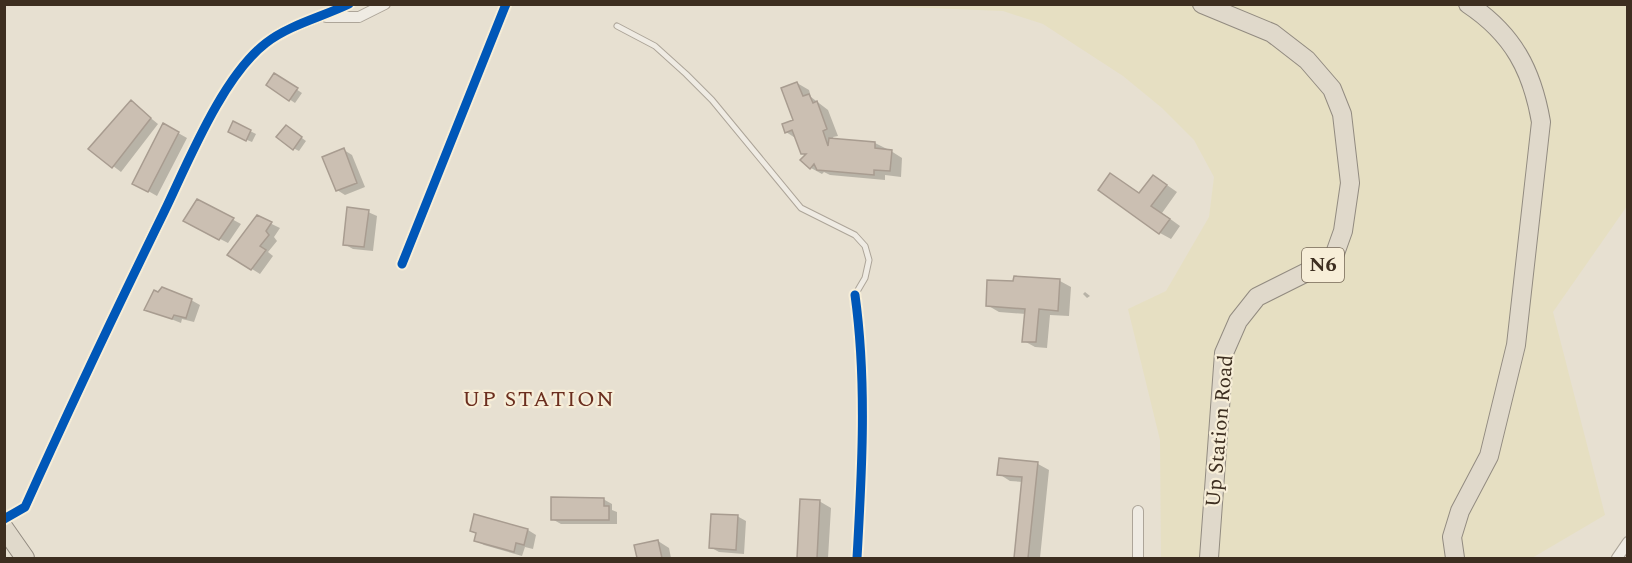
<svg xmlns="http://www.w3.org/2000/svg" width="1632" height="563" font-family="Spectral,serif">
  <style>
    .farmland { fill: #e6dfc2 }
    .shadow { fill: #0003 }
    .building { fill: #cbbfb2; stroke: #a89c90; stroke-width: 1.5 }
    .lines { fill: none; stroke-linecap: round; stroke-linejoin: round }
    .service-casing { stroke: #ada599; stroke-width: 7 }
    .minor-casing { stroke: #ada599; stroke-width: 12 }
    .trunk-casing { stroke: #928b80; stroke-width: 20 }
    .service { stroke: #efebe3; stroke-width: 5 }
    .minor { stroke: #efebe3; stroke-width: 10 }
    .trunk { stroke: #e0d9cb; stroke-width: 18 }
    .cycleway-casing { stroke: #f7eed8; stroke-width: 13 }
    .cycleway { stroke: #0057b8; stroke-width: 9 }
    .labels { text-anchor: middle; dominant-baseline: central; stroke-width: 4.5; stroke-linejoin: round; paint-order: stroke }
    .shield { fill: #f7eed8; stroke: #756857; stroke-width: 1.5 }
    .shield-label { font-size: 20px; font-weight: bold; fill: #3d2e20 }
    .street-label { font-size: 21px; fill: #3d2e20; stroke: #f7eed8 }
    .neighbourhood-label { font-size: 22px; letter-spacing: 1.5px; fill: #6b2e1e; stroke: #f7eed8 }
  </style>
  <rect width="100%" height="100%" fill="#e7e0d1"/>
  <path class="farmland" d="M 857,5 L 1627,5 L 1627,206 L 1553,312 L 1605,515 L 1532,558 L 1161,558 L 1160,440 L 1128,309 L 1166,291 L 1209,217 L 1214,177 L 1194,140 L 1162,108 L 1123,76 L 1043,24 L 1003,11 Z"/>
  <path class="shadow" d="M 279,78 L 302,93 L 295,103 L 268,85 Z
    M 797,83 L 809,90 L 811,97 L 828,110 L 838,136 L 833,137 L 834,140 L 875,143 L 891,151 L 902,158 L 901,177 L 885,175 L 885,180 L 830,175 L 824,172 L 822,174 L 811,168 L 797,139 L 786,132 L 795,121 Z
    M 131,102 L 158,124 L 121,172 L 91,149 Z
    M 234,123 L 256,134 L 252,142 L 235,135 Z
    M 164,125 L 187,138 L 157,196 L 134,183 Z
    M 291,130 L 306,141 L 299,151 L 293,148 Z
    M 344,150 L 352,155 L 365,187 L 345,195 L 337,190 Z
    M 1111,175 L 1141,194 L 1164,183 L 1177,192 L 1162,213 L 1180,226 L 1171,239 L 1160,233 Z
    M 197,200 L 241,224 L 228,243 L 193,225 Z
    M 368,212 L 377,216 L 373,251 L 353,249 L 344,244 Z
    M 257,217 L 280,228 L 274,237 L 277,241 L 268,252 L 273,256 L 260,274 L 252,269 Z
    M 1060,281 L 1071,287 L 1069,316 L 1050,315 L 1047,348 L 1035,347 L 1024,341 L 1026,314 L 999,312 L 987,305 Z
    M 1085,292 L 1090,296 L 1087,298 L 1083,294 Z
    M 191,300 L 200,305 L 194,322 L 182,319 L 181,323 L 146,309 Z
    M 1038,464 L 1049,470 L 1040,558 L 1015,558 L 1023,482 L 1010,481 L 999,474 Z
    M 603,499 L 612,504 L 612,510 L 617,512 L 617,524 L 561,524 L 552,519 Z
    M 801,501 L 819,501 L 831,508 L 828,558 L 799,558 Z
    M 476,516 L 528,530 L 536,535 L 533,549 L 525,547 L 522,556 L 484,545 L 476,541 Z
    M 737,516 L 746,521 L 744,554 L 719,552 L 710,547 Z
    M 658,541 L 669,548 L 671,558 L 639,558 L 636,546 Z"/>
  <path class="building" d="M 274,73 L 298,88 L 289,101 L 266,85 Z
    M 797,82 L 803,96 L 809,94 L 813,103 L 817,101 L 827,129 L 823,131 L 828,146 L 829,138 L 875,142 L 875,148 L 892,150 L 890,171 L 874,170 L 874,175 L 817,170 L 814,164 L 810,169 L 800,160 L 806,154 L 801,154 L 792,130 L 785,133 L 782,124 L 793,120 L 781,88 Z
    M 131,100 L 151,118 L 112,168 L 88,149 Z
    M 233,121 L 251,130 L 246,141 L 228,132 Z
    M 163,123 L 179,132 L 148,192 L 132,184 Z
    M 286,125 L 302,137 L 293,150 L 276,137 Z
    M 344,148 L 357,183 L 336,191 L 322,157 Z
    M 1110,173 L 1139,193 L 1153,175 L 1167,185 L 1151,206 L 1170,219 L 1159,234 L 1098,190 Z
    M 197,199 L 234,218 L 219,240 L 183,221 Z
    M 347,207 L 369,210 L 364,247 L 343,245 Z
    M 257,215 L 272,222 L 266,231 L 269,235 L 260,246 L 266,250 L 251,270 L 227,255 Z
    M 1014,276 L 1060,279 L 1058,311 L 1039,309 L 1036,342 L 1022,342 L 1025,309 L 986,306 L 987,280 L 1013,281 Z
    M 162,287 L 192,299 L 186,318 L 174,315 L 172,319 L 144,310 L 154,290 L 158,292 Z
    M 999,458 L 1038,462 L 1028,558 L 1014,558 L 1022,477 L 997,475 Z
    M 551,497 L 604,498 L 604,506 L 609,506 L 609,520 L 551,520 Z
    M 800,499 L 820,500 L 817,558 L 797,558 Z
    M 474,514 L 528,529 L 524,545 L 516,543 L 514,552 L 474,541 L 476,533 L 470,531 Z
    M 711,514 L 738,515 L 736,550 L 709,548 Z
    M 658,540 L 662,558 L 637,558 L 634,545 Z"/>
  <g class="lines">
    <defs>
      <path id="service" d="M 617,26 L 655,46 L 686,74 L 712,100 L 801,208 L 855,235 L 865,246 L 869,260 L 865,278 L 855,295"/>
      <path id="minor" d="M 326,17 L 359,17 L 385,4
        M 402,264 L 506,4
        M 855,295 C 867,381 862,471 857,558
        M 4,519 L 25,507 C 70,407 117,308 165,210 C 189,160 223,76 266,43 C 289,25 322,17 349,4
        M 1138,558 L 1138,511
        M 1617,558 L 1628,542"/>
      <path id="trunk" d="M 1202,4 L 1272,33 L 1307,60 L 1332,89 L 1342,114 L 1350,183 L 1343,231 L 1333,259 L 1257,297 L 1238,321 L 1224,353 L 1209,558
        M 4,528 L 25,558
        M 1455,558 L 1452,537 L 1460,511 L 1489,456 L 1516,345 L 1541,122 C 1532,70 1513,34 1468,4"/>
    </defs>
    <use href="#service" class="service-casing"/>
    <use href="#minor" class="minor-casing"/>
    <use href="#trunk" class="trunk-casing"/>
    <use href="#service" class="service"/>
    <use href="#minor" class="minor"/>
    <use href="#trunk" class="trunk"/>
    <defs>
      <path id="cycleway" d="M 402,264 L 506,4
        M 855,295 C 867,381 862,471 857,558
        M 4,519 L 25,507 C 70,407 117,308 165,210 C 189,160 223,76 266,43 C 289,25 322,17 349,4"/>
    </defs>
    <use href="#cycleway" class="cycleway-casing"/>
    <use href="#cycleway" class="cycleway"/>
  </g>
  <g class="labels">
    <rect class="shield" x="1302" y="248" width="42" height="34" rx="4.5"/>
    <g class="shield-label">
      <text x="1323" y="265">N6</text>
    </g>
    <g class="street-label">
      <text transform="translate(1220 431) rotate(-85)">Up Station Road</text>
    </g>
    <g class="neighbourhood-label">
      <text x="539" y="399">UP STATION</text>
    </g>
  </g>
  <rect width="1632" height="563" fill="none" stroke="#3d2e20" stroke-width="12"/>
</svg>
